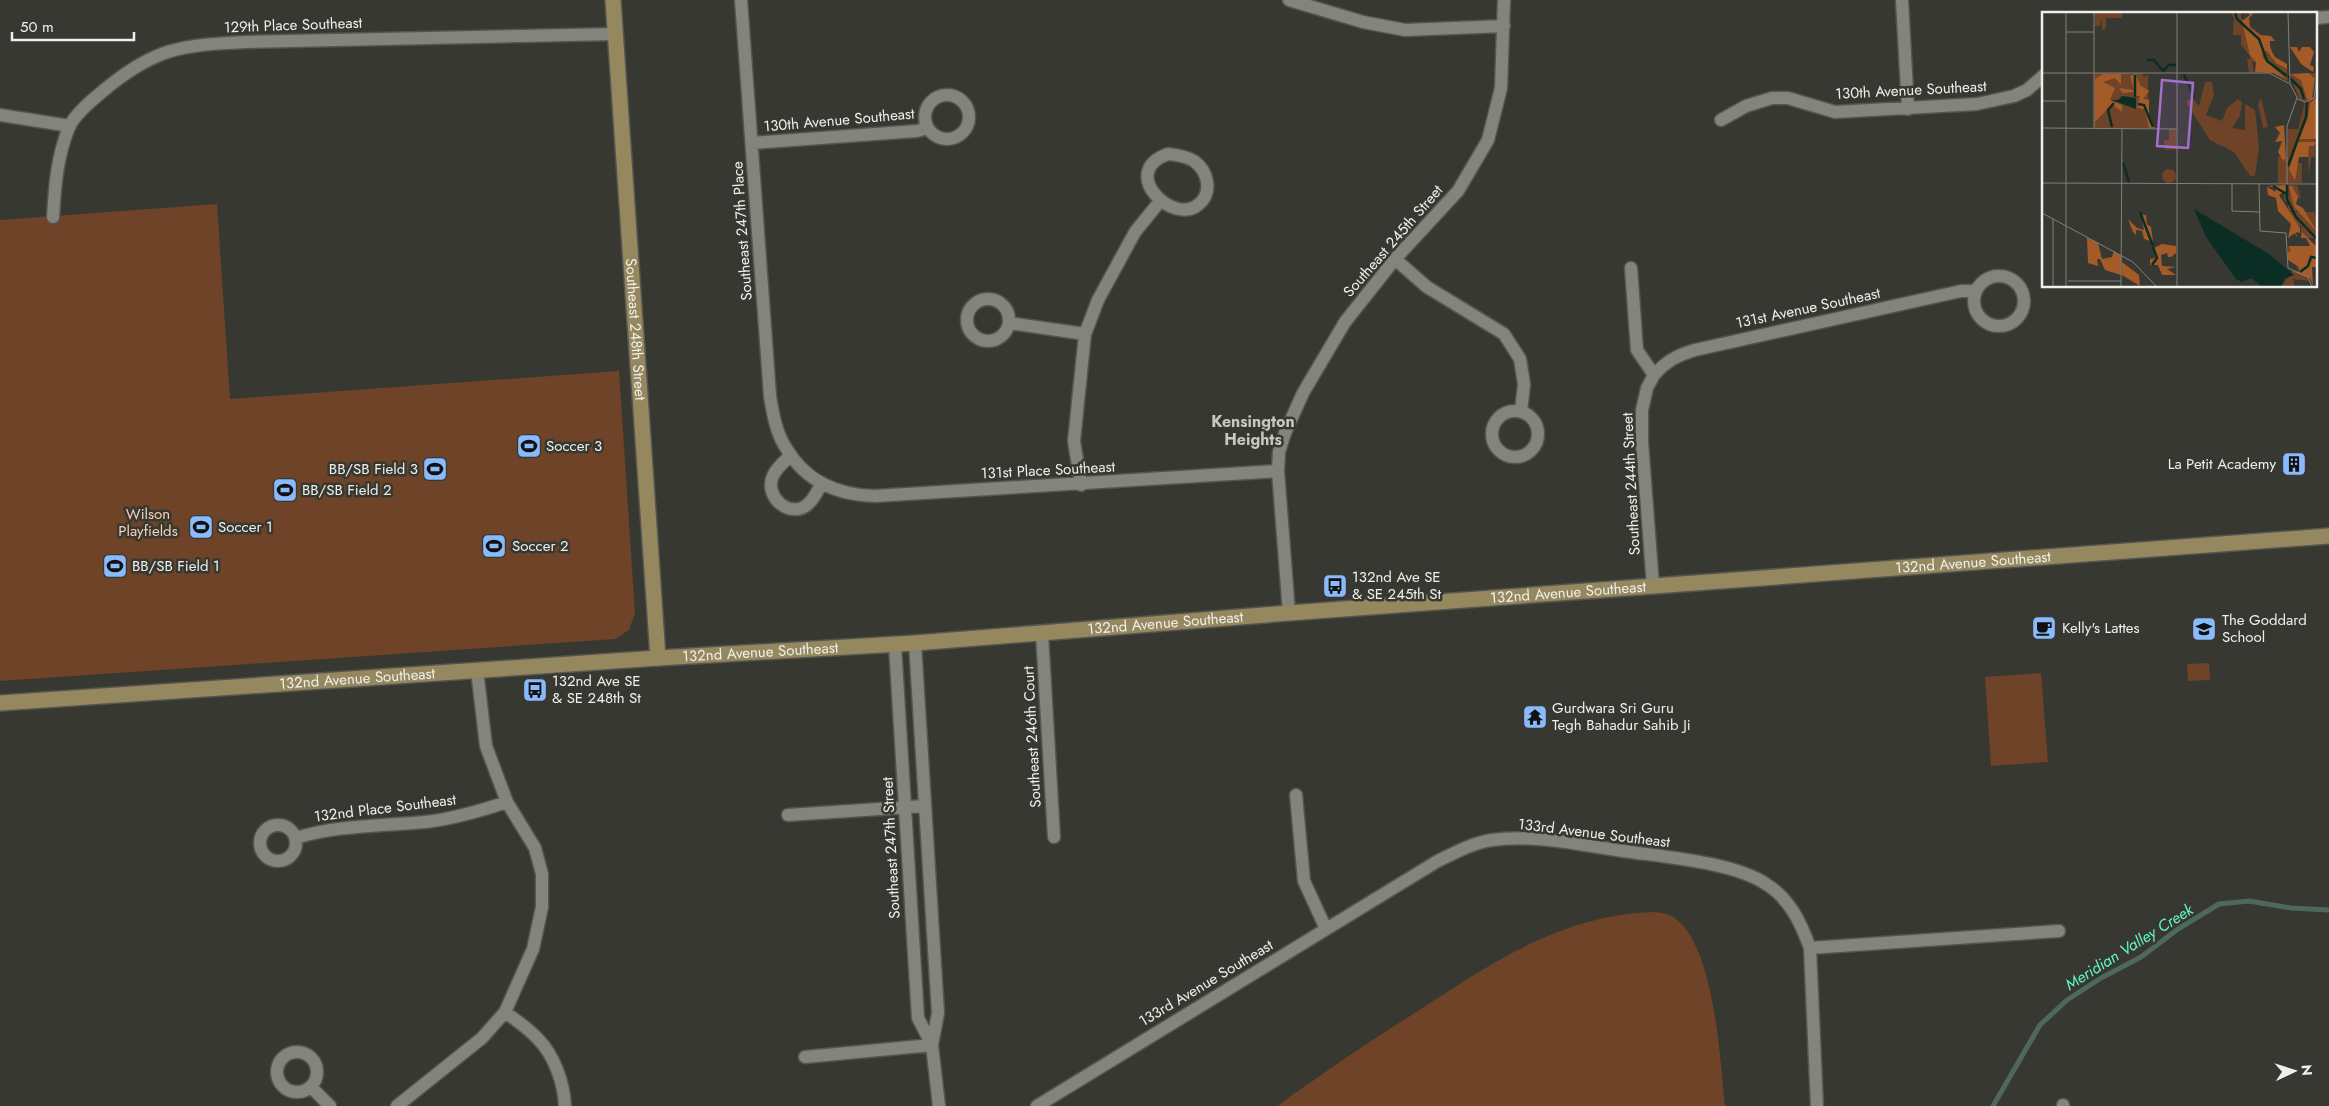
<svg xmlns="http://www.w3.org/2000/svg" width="2329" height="1106" font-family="Jost,sans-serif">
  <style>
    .green { fill: #6e4327 }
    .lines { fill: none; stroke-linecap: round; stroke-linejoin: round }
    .stream { stroke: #4f685f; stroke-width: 5 }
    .street-casing { stroke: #555550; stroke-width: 15 }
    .secondary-casing { stroke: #555550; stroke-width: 18 }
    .street { stroke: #83847c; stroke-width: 12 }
    .secondary { stroke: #96885e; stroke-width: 15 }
    .labels { text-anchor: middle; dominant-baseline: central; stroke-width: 5; stroke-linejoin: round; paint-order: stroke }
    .street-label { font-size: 15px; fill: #efefeb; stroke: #373831 }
    .poi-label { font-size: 15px; fill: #efefeb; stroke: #373831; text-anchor: start }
    .park-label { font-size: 15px; fill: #f9cfb6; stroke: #373831 }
    .neighbourhood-label { font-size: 16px; font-weight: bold; fill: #c7c8c0; stroke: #373831 }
    .water-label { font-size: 16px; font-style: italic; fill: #60f7c8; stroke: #373831 }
    .inset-river { fill: none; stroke: #0a2e23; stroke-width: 2.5 }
    .inset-road { fill: none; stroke: #81817b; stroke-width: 1 }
    .view { fill: #a470ce; fill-opacity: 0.15; stroke: #a470ce; stroke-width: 2.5 }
    .inset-edge { fill: none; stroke: #efefeb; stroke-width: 2.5 }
  </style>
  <rect width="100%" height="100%" fill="#373831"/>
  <path class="green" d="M 217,204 L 230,399 L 619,371 L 635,613 L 629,630 L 615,639 L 0,681 L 0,220 Z
    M 2209,663 L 2210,680 L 2188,681 L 2187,664 Z
    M 2041,673 L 2048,762 L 1991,766 L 1985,677 Z
    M 1654,912 C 1662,913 1670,914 1676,919 C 1715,949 1720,1060 1725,1106 L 1278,1106 C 1291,1095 1307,1085 1321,1075 C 1350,1055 1379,1035 1410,1016 C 1488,966 1558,915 1654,912 Z"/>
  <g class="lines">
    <path class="stream" d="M 1993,1106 L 2040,1025 L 2067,1000 L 2101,978 L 2141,957 L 2178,929 L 2219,904 L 2249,901 L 2291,908 L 2329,910"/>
    <defs>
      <path id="street" d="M 741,0 L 770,396 C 773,414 776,433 786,448 C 806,482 837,495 875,496 L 1278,471
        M 1289,0 L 1363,22 L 1405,30 L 1504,26
        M 1902,0 L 1908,109
        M 2315,18 L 2329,17
        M925 117a22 22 0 1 1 44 0a22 22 0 1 1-44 0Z
        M 0,115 L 70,126
        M 1721,120 L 1746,106 L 1772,98 L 1788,98 L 1835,112 L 1977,104 L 2014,96 L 2027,90 L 2043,76
        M 752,143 L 917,131 L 928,128
        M 1168,154 C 1176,155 1186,156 1194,161 C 1208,171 1213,192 1199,204 C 1174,227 1117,172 1168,154 Z
        M 53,217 C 55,185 57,157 69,127 C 75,114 92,100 103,91 C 154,48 181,45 246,42 L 615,34
        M 1395,259 L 1427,287 L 1504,334 L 1520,359 L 1524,384 L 1521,412
        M 1631,268 L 1637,350 L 1654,375 L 1647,388 L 1642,410 L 1642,442 L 1653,586
        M1974 301a25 25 0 1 1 50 0a25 25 0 1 1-50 0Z
        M967 320a21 21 0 1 1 42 0a21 21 0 1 1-42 0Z
        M 1009,323 L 1085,334
        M 1654,375 C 1666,361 1678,355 1695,350 L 1961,291 L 1976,291
        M1492 434a23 23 0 1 1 46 0a23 23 0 1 1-46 0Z
        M 791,455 C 785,461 776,468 773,476 C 763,497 792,521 809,503 C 815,498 818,489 822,483
        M 1081,485 L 1074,441 L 1085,334 L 1098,300 L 1135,232 L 1161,200
        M 1289,613 L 1278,471 L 1279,452 L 1285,433 L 1303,393 L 1345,322 L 1395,259 L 1458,191 L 1488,140 L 1501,88 L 1504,0
        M 1042,634 L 1054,837
        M 915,643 L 938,1013 L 932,1045 L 939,1106
        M 895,645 L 918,1018 L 932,1045
        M 1296,795 L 1304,881 L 1326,929
        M 788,815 L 925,806
        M260 843a18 18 0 1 1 36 0a18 18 0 1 1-36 0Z
        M 296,838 C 337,825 382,826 425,822 C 453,819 480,811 507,802
        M 1810,948 L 1817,1106
        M 505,1012 C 516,1020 529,1029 538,1039 C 554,1055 564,1083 565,1106
        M277 1072a20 20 0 1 1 40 0a20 20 0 1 1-40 0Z
        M 805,1057 L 932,1045
        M 311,1087 L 330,1106
        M 2063,1105 L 2063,1106
        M 397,1106 L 482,1038 L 505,1012 L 533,949 L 542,907 L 542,874 L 535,848 L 507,802 L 486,746 L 477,670
        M 1037,1106 L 1436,862 C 1454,853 1472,843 1492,840 C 1535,834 1581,845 1623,851 C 1664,857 1733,862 1766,884 C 1790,899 1801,923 1810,948 L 2059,931"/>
      <g id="secondary">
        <path id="s1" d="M 613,0 L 658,658"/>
        <path id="s2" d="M 0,703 L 658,658 L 915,643 L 1289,613 L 2329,536"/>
      </g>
    </defs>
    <use href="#street" class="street-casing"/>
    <use href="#secondary" class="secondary-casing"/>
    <use href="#street" class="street"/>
    <use href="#secondary" class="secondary"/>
  </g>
  <defs>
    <symbol id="stadium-square" viewBox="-11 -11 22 22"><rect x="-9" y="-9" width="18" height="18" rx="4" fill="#89bafc" stroke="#373831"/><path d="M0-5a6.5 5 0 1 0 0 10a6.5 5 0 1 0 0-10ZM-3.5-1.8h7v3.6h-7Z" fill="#111"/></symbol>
    <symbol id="building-square" viewBox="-11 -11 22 22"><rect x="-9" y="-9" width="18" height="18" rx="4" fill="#89bafc" stroke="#373831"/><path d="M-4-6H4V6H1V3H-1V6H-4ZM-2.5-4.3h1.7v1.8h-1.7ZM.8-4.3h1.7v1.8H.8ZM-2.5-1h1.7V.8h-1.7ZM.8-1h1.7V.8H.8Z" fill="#111"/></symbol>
    <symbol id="bus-square" viewBox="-11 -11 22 22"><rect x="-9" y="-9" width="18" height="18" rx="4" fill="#89bafc" stroke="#373831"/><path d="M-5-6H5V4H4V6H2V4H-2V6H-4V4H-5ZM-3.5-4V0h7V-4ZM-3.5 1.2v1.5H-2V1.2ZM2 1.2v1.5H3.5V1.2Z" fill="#111"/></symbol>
    <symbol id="cafe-square" viewBox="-11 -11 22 22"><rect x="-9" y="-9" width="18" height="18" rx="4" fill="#89bafc" stroke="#373831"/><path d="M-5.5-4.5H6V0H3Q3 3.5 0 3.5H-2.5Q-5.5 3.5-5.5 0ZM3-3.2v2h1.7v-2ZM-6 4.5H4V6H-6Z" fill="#111"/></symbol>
    <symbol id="school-square" viewBox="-11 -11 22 22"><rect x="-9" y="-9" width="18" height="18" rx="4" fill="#89bafc" stroke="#373831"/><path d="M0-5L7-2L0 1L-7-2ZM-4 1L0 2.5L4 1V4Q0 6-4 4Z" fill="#111"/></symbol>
    <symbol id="temple-square" viewBox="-11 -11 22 22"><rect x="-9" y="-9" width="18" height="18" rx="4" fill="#89bafc" stroke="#373831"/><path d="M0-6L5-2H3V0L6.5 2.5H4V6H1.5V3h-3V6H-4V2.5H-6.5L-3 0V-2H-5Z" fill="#111"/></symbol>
  </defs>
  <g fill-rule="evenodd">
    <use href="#stadium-square" x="515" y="432" width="28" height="28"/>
    <use href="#building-square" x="2280" y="450" width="28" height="28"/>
    <use href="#stadium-square" x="421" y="455" width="28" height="28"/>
    <use href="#stadium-square" x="271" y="476" width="28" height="28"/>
    <use href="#stadium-square" x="187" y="513" width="28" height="28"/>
    <use href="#stadium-square" x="480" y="532" width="28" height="28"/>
    <use href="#stadium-square" x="101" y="552" width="28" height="28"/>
    <use href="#bus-square" x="1321" y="572" width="28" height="28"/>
    <use href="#cafe-square" x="2030" y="614" width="28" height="28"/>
    <use href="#school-square" x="2190" y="615" width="28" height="28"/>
    <use href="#bus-square" x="521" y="676" width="28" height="28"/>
    <use href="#temple-square" x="1521" y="703" width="28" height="28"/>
  </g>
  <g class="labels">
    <g class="street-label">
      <text transform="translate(293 25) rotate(-2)">129th Place Southeast</text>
      <text transform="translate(1911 90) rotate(-3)">130th Avenue Southeast</text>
      <text transform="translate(839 120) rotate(-5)">130th Avenue Southeast</text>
      <text transform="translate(742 231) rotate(-94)">Southeast 247th Place</text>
      <text transform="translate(1393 241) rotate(-49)">Southeast 245th Street</text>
      <text transform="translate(1808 308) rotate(-12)">131st Avenue Southeast</text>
      <text stroke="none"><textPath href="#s1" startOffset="330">Southeast 248th Street</textPath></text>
      <text transform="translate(1048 470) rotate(-3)">131st Place Southeast</text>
      <text transform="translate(1631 484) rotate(-93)">Southeast 244th Street</text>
      <text stroke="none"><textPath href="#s2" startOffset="1978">132nd Avenue Southeast</textPath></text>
      <text stroke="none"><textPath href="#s2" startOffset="1572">132nd Avenue Southeast</textPath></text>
      <text stroke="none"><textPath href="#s2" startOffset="1168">132nd Avenue Southeast</textPath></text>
      <text stroke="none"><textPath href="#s2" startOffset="762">132nd Avenue Southeast</textPath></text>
      <text stroke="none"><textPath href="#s2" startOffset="358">132nd Avenue Southeast</textPath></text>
      <text transform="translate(1032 737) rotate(-93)">Southeast 246th Court</text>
      <text transform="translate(385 808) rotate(-7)">132nd Place Southeast</text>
      <text transform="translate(1594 833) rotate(7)">133rd Avenue Southeast</text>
      <text transform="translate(891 848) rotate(-93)">Southeast 247th Street</text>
      <text transform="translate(1206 983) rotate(-31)">133rd Avenue Southeast</text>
    </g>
    <g class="poi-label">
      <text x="546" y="446">Soccer 3</text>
      <text x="2276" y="464" text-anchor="end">La Petit Academy</text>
      <text x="418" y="469" text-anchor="end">BB/SB Field 3</text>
      <text x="302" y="490">BB/SB Field 2</text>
      <text x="218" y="527">Soccer 1</text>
      <text x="512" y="546">Soccer 2</text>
      <text x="132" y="566">BB/SB Field 1</text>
      <text x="1352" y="577">132nd Ave SE<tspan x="1352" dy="17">&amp; SE 245th St</tspan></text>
      <text x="2222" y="620">The Goddard<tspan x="2222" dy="17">School</tspan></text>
      <text x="2062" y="628">Kelly's Lattes</text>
      <text x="552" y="681">132nd Ave SE<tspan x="552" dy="17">&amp; SE 248th St</tspan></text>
      <text x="1552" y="708">Gurdwara Sri Guru<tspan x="1552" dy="17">Tegh Bahadur Sahib Ji</tspan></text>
    </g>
    <g class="park-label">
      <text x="148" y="514">Wilson<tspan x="148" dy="17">Playfields</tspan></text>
    </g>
    <g class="neighbourhood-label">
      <text x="1253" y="421">Kensington<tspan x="1253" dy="18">Heights</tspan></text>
    </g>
    <g class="water-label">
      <text transform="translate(2129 947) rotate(-32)">Meridian Valley Creek</text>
    </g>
  </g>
  <g transform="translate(2042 12)">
    <rect width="275" height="275" fill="#373831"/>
    <path d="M 52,0 L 80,0 L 80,6 L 64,6 L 64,16 L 60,18 L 60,6 L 58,14 L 53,14 L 53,7 L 57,7 L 52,6 ZM 188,0 L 199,0 L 199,6 L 219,23 L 222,33 L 229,34 L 231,48 L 245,57 L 246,69 L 213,50 L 210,50 L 212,61 L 207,61 L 205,47 L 208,47 L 208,44 L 199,33 L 199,23 L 191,23 L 192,6 ZM 52,61 L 100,61 L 102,65 L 106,62 L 107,116 L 52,117 ZM 275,61 L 266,89 L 258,88 L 247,62 ZM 163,70 L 170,70 L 172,83 L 164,103 L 180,109 L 185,96 L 196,87 L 200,90 L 198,104 L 190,116 L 203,118 L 203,92 L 213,98 L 217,134 L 213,164 L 208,164 L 192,140 L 168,128 L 145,92 L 145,88 L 152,88 L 157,94 ZM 273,84 L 273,145 L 269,145 L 267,162 L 266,145 L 255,145 L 254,151 L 260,151 L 260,171 L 236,171 L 236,145 L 246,145 L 246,117 L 256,117 L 263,90 ZM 219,86 L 226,115 L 221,116 L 216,92 ZM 127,117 L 134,117 L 134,137 L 124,138 L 121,128 L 127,128 ZM120 164a7 7 0 1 1 14 0a7 7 0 1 1-14 0ZM 242,173 L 255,173 L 259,186 L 252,186 L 252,191 L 257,199 L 246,199 L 246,189 L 242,189 ZM 247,200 L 272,200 L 275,207 L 275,255 L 263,255 L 268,269 L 251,267 L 253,275 L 239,275 L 250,259 L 257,259 L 251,248 L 246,248 L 246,234 L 273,234 L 273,226 L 259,226 L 259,214 L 251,213 Z" fill="#6e4327"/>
    <path d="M 206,0 L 211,2 L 207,6 L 208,16 L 218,23 L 229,24 L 233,29 L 228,29 L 228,36 L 233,45 L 245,52 L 245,57 L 234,51 L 225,39 L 220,40 L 221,46 L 245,68 L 231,61 L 213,60 L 214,50 L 208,43 L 200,9 L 208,3 ZM 248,35 L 255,35 L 257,40 L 260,35 L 268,35 L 272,40 L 268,53 L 272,55 L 271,60 L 259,52 ZM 267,61 L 273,67 L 270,87 L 265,87 L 259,68 L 249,62 ZM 61,62 L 79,62 L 79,73 L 73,66 L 61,70 L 73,76 L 68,88 L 80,93 L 80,100 L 70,92 L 53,110 L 53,67 ZM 94,62 L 98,73 L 107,79 L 101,87 L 107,88 L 107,106 L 113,116 L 107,116 L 103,98 L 95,95 L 98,84 L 92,84 L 91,80 L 81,81 L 77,76 L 92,78 L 88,64 ZM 275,85 L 275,127 L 257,127 L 266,106 L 268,91 ZM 242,113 L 244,146 L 241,149 L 236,140 L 240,129 L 233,130 L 238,121 L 233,115 ZM 256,130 L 274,130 L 272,134 L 267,134 L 266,145 L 257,145 L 253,169 L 247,157 ZM 244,173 L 244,179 L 237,183 L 258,216 L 258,221 L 254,220 L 255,226 L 253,221 L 246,226 L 249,212 L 236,199 L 234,186 L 226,183 L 225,175 L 234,180 L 233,176 L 226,174 ZM 247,174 L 250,174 L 256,185 L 254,192 L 261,196 L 275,220 L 252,195 ZM 99,203 L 104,203 L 105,212 L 109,215 L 111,230 L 102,227 L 100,219 L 94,218 L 94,223 L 91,220 L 86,207 L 95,216 L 102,218 ZM 260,220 L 275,235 L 275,255 L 270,255 L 271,274 L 268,266 L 252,260 L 257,260 L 257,255 L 246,248 L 246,240 L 249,239 L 247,234 L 268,234 L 264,226 L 259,226 ZM 45,226 L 56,231 L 60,247 L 70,245 L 72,239 L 79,244 L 79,263 L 63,258 L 58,247 L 55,247 L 56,254 L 46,251 ZM 120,232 L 134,234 L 134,241 L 129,245 L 126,245 L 125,241 L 119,243 L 120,254 L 134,255 L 125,257 L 134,263 L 120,263 L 116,253 L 108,253 L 108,247 L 113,246 L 112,236 ZM 80,250 L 97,263 L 98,274 L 80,263 Z" fill="#a45b28"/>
    <path d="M 80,84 L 94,86 L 94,97 L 69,88 L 76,88 ZM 152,197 L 227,242 L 252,263 L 242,267 L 239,275 L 221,275 L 209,266 L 200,270 L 194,267 L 164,225 Z" fill="#0a2e23"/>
    <path class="inset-river" d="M 193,0 L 195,7 L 217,27 L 225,49 L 245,64M 105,48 L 112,48 L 121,59 L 127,53 L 135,53M 142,63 L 152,85M 246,64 L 259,77 L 262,87M 93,85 L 93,63M 96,92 L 102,93 L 111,115M 70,115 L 66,98 L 72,91M 81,151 L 87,170M 246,154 L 264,105 L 265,90M 245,173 L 245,187 L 254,205 L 275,227M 231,174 L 246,183M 98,200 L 111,234M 110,253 L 115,246 L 111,235M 258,260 L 266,254 L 269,245 L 275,246"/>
    <path class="inset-road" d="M 24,0 L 24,275M 246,0 L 248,71M 24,20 L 52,20M 0,61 L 227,61 L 248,72 L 256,87 L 263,90 L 272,86 L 275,64M 0,89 L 24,89M 0,116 L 135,117M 52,116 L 52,0M 0,171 L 275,172M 190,172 L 190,199 L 218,200M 217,172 L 218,219 L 244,221 L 246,256 L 266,265 L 270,275M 245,172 L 245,114 L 255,86M 0,201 L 91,250 L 115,275M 11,206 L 11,275M 26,269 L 79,269M 79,275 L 80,117M 135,275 L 135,0"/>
    <path class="view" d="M 120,68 L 151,71 L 146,136 L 115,134 Z"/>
    <rect width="275" height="275" class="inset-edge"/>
  </g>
  <g transform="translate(2294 1071) rotate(86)" stroke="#373831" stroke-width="4" paint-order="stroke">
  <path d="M0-4L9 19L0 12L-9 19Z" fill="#efefeb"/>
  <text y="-8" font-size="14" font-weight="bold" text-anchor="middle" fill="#efefeb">N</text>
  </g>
  <path d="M12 32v8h122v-8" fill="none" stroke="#efefeb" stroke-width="2.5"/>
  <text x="20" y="32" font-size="15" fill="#efefeb" stroke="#373831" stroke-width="4" paint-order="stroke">50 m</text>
</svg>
